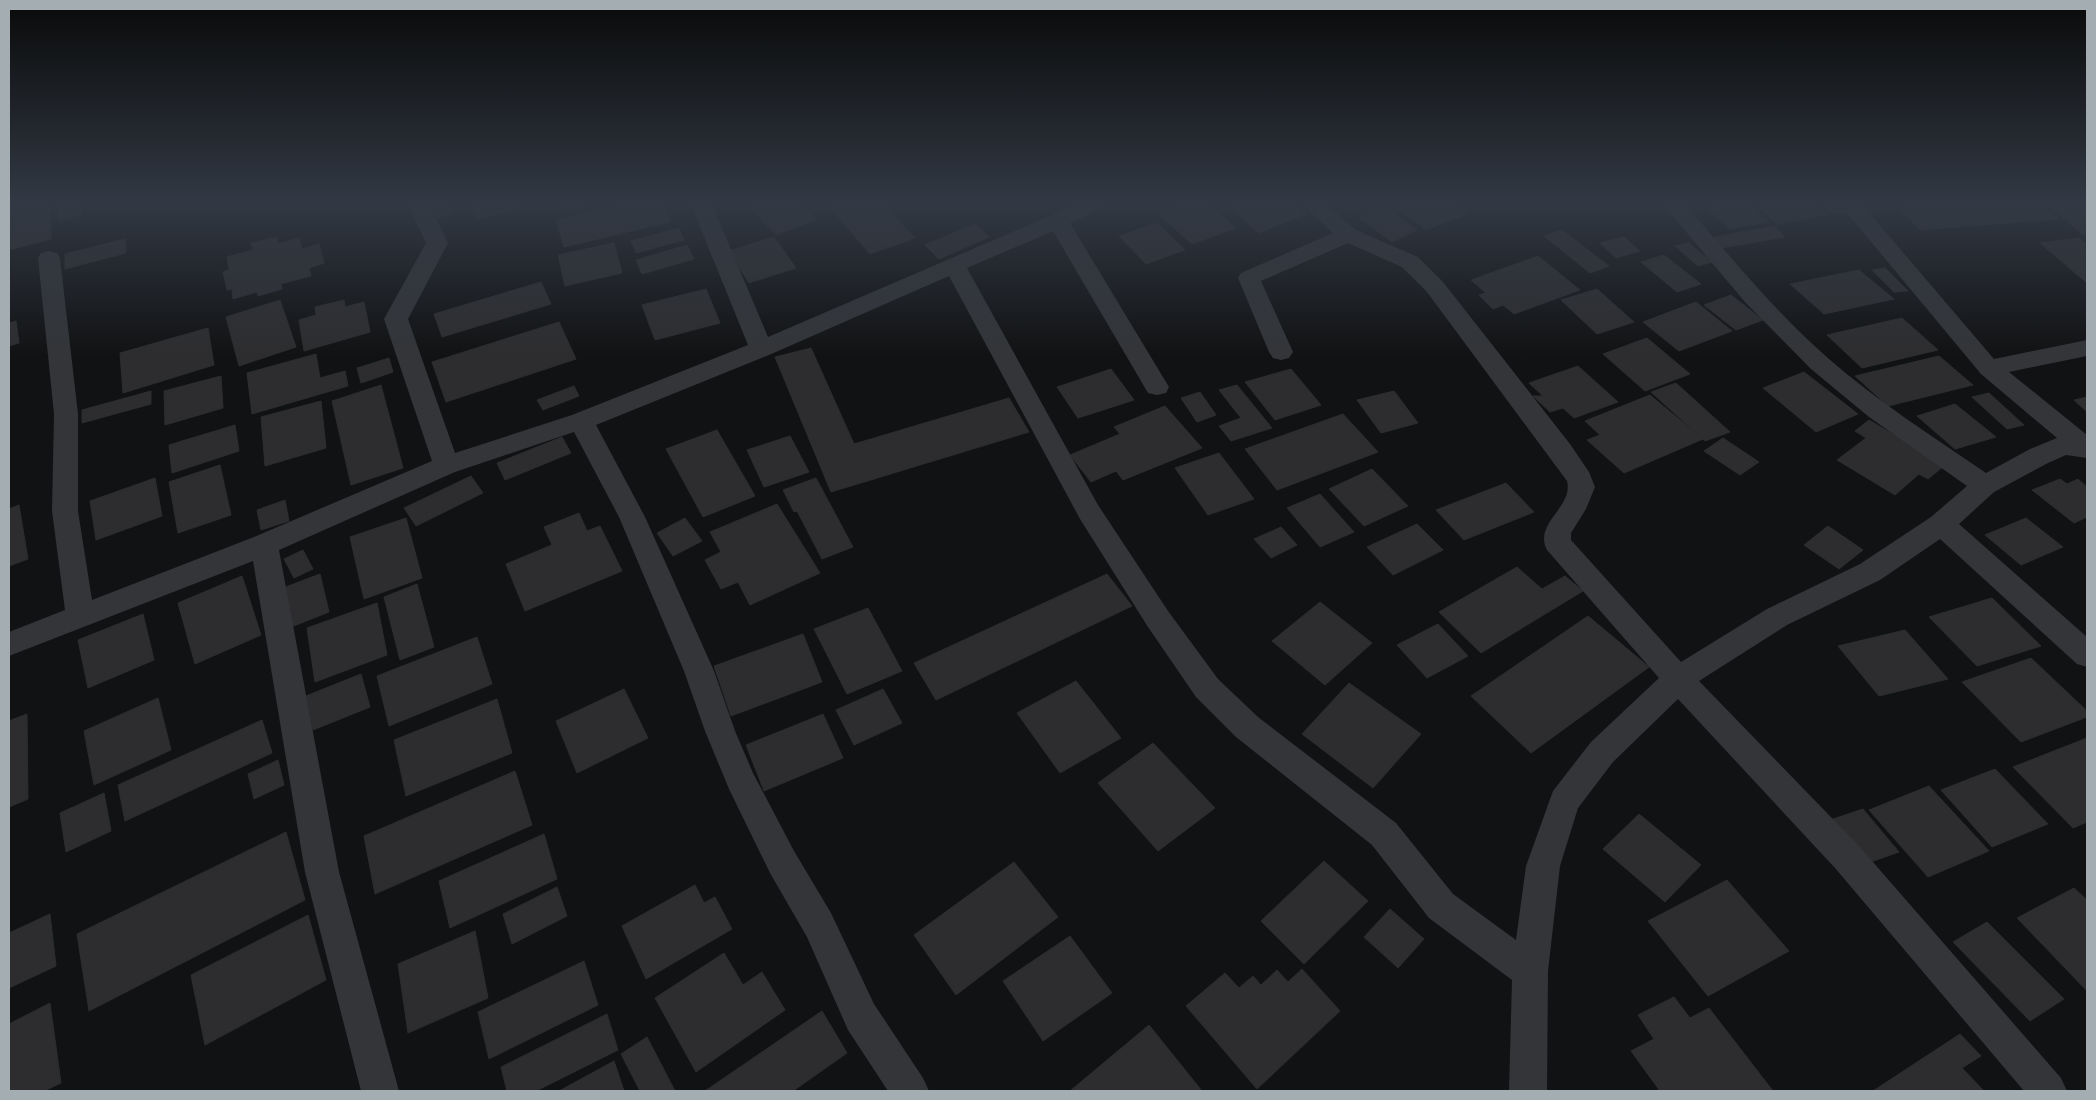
<svg xmlns="http://www.w3.org/2000/svg" width="2096" height="1100" font-family="'Source Sans 3',sans-serif">
  <style>
    .building { fill: #2d2d2f; stroke: #2c2d2f }
    .lines { fill: none; stroke-linecap: round; stroke-linejoin: round }
    .minor { fill: #333538; fill-rule: evenodd }
  </style>
  <rect width="100%" height="100%" fill="#111213"/>
  <path class="building" d="M 34,202 L 50,202 L 51,239 L 9,250 L 9,209 Z
    M 57,202 L 80,202 L 82,215 L 58,221 Z
    M 427,202 L 448,202 L 453,214 L 434,219 Z
    M 469,202 L 524,202 L 526,206 L 477,220 Z
    M 561,202 L 586,202 L 587,205 L 566,211 Z
    M 632,202 L 662,202 L 670,222 L 564,247 L 556,220 Z
    M 765,202 L 800,202 L 817,219 L 776,235 L 750,208 Z
    M 825,202 L 882,202 L 915,238 L 870,254 Z
    M 1189,202 L 1206,202 L 1236,228 L 1192,244 L 1158,214 Z
    M 1230,202 L 1291,202 L 1306,214 L 1259,233 L 1225,204 Z
    M 1409,202 L 1452,202 L 1467,214 L 1426,230 L 1396,207 Z
    M 1738,202 L 1747,202 L 1769,222 L 1729,229 L 1707,208 Z
    M 1752,202 L 1812,202 L 1827,215 L 1777,224 Z
    M 1820,202 L 1835,202 L 1846,213 L 1832,214 Z
    M 1961,202 L 2040,202 L 2059,219 L 1920,230 L 1898,207 Z
    M 2045,202 L 2087,202 L 2087,233 L 2082,234 Z
    M 1385,207 L 1417,230 L 1392,242 L 1359,218 Z
    M 1157,223 L 1185,250 L 1146,264 L 1119,236 Z
    M 975,224 L 989,237 L 939,259 L 925,245 Z
    M 1774,226 L 1785,237 L 1721,248 L 1710,238 Z
    M 679,228 L 684,240 L 636,253 L 631,241 Z
    M 1562,230 L 1609,266 L 1590,273 L 1544,236 Z
    M 277,237 L 278,244 L 299,238 L 302,249 L 319,244 L 324,263 L 309,268 L 311,276 L 281,284 L 282,289 L 258,296 L 257,292 L 233,299 L 232,289 L 227,290 L 223,272 L 229,270 L 227,257 L 253,250 L 251,243 Z
    M 774,237 L 796,268 L 749,283 L 729,251 Z
    M 1624,237 L 1640,251 L 1616,258 L 1600,243 Z
    M 2079,238 L 2087,245 L 2087,283 L 2040,243 Z
    M 125,239 L 126,253 L 65,269 L 65,254 Z
    M 614,243 L 622,273 L 565,286 L 558,255 Z
    M 1689,243 L 1712,262 L 1698,266 L 1675,246 Z
    M 687,245 L 694,259 L 642,274 L 636,260 Z
    M 1664,255 L 1701,284 L 1677,292 L 1641,262 Z
    M 1538,256 L 1580,290 L 1514,314 L 1503,305 L 1493,309 L 1479,295 L 1486,293 L 1471,280 Z
    M 1885,268 L 1908,291 L 1894,292 L 1872,270 Z
    M 1859,270 L 1894,299 L 1824,314 L 1790,284 Z
    M 541,282 L 551,304 L 442,337 L 434,314 Z
    M 706,289 L 720,323 L 655,340 L 642,305 Z
    M 1597,289 L 1634,322 L 1597,334 L 1561,300 Z
    M 1731,295 L 1763,320 L 1736,330 L 1704,305 Z
    M 280,300 L 296,347 L 239,366 L 226,317 Z
    M 344,300 L 345,307 L 364,302 L 370,332 L 304,351 L 299,320 L 316,315 L 315,307 Z
    M 1696,302 L 1732,331 L 1679,351 L 1643,322 Z
    M 1902,318 L 1938,350 L 1862,368 L 1827,335 Z
    M 16,321 L 19,343 L 9,346 L 9,323 Z
    M 559,322 L 576,359 L 446,402 L 432,362 Z
    M 208,328 L 214,365 L 123,393 L 120,353 Z
    M 1647,338 L 1690,374 L 1645,391 L 1603,354 Z
    M 811,348 L 854,444 L 1009,398 L 1029,432 L 831,492 L 775,357 Z
    M 316,354 L 320,378 L 345,371 L 348,386 L 252,414 L 247,373 Z
    M 1939,356 L 1973,385 L 1888,406 L 1855,376 Z
    M 389,358 L 393,372 L 361,383 L 357,368 Z
    M 1578,366 L 1618,402 L 1574,418 L 1563,408 L 1550,412 L 1533,396 L 1543,396 L 1529,383 Z
    M 1111,369 L 1134,400 L 1078,418 L 1057,387 Z
    M 1291,369 L 1321,405 L 1275,420 L 1245,382 Z
    M 1804,372 L 1858,414 L 1816,432 L 1763,388 Z
    M 221,376 L 223,408 L 165,425 L 164,391 Z
    M 1676,383 L 1730,432 L 1705,441 L 1651,392 Z
    M 381,385 L 403,468 L 351,485 L 332,401 Z
    M 1237,385 L 1272,428 L 1231,441 L 1219,426 L 1241,418 L 1219,390 Z
    M 574,386 L 579,396 L 543,410 L 537,400 Z
    M 151,391 L 151,404 L 82,423 L 82,410 Z
    M 1394,391 L 1418,423 L 1381,433 L 1357,400 Z
    M 1200,392 L 1216,415 L 1197,422 L 1181,398 Z
    M 1989,393 L 2024,425 L 2007,429 L 1972,397 Z
    M 1650,395 L 1703,439 L 1624,473 L 1587,440 L 1600,435 L 1585,421 Z
    M 2087,397 L 2087,412 L 2074,400 Z
    M 321,401 L 326,448 L 265,466 L 261,417 Z
    M 1955,404 L 1996,437 L 1955,449 L 1917,416 Z
    M 1165,406 L 1202,448 L 1123,480 L 1116,471 L 1091,482 L 1070,455 L 1120,434 L 1114,427 Z
    M 1343,414 L 1378,452 L 1277,490 L 1245,449 Z
    M 1869,420 L 1945,465 L 1928,479 L 1919,474 L 1895,495 L 1837,460 L 1866,438 L 1855,431 Z
    M 235,425 L 239,451 L 172,473 L 169,445 Z
    M 717,430 L 755,496 L 703,517 L 666,449 Z
    M 790,436 L 809,472 L 764,487 L 747,450 Z
    M 562,437 L 571,453 L 505,480 L 497,463 Z
    M 1723,438 L 1759,462 L 1740,475 L 1704,451 Z
    M 1219,453 L 1254,499 L 1208,515 L 1175,468 Z
    M 220,465 L 231,515 L 178,533 L 169,482 Z
    M 1372,469 L 1408,506 L 1364,526 L 1329,489 Z
    M 471,476 L 483,493 L 416,526 L 404,508 Z
    M 155,478 L 162,516 L 96,540 L 90,501 Z
    M 816,478 L 853,547 L 822,559 L 797,511 L 794,512 L 783,490 Z
    M 2060,479 L 2067,484 L 2078,479 L 2087,487 L 2087,517 L 2074,523 L 2032,490 Z
    M 1506,483 L 1534,512 L 1464,540 L 1436,510 Z
    M 1320,494 L 1354,532 L 1320,547 L 1287,508 Z
    M 285,500 L 289,521 L 261,530 L 257,510 Z
    M 777,504 L 820,573 L 750,605 L 738,582 L 721,589 L 705,560 L 721,552 L 710,532 Z
    M 19,505 L 28,559 L 9,566 L 9,509 Z
    M 579,513 L 587,531 L 600,526 L 622,571 L 525,611 L 506,564 L 552,545 L 544,527 Z
    M 406,518 L 422,578 L 364,599 L 350,537 Z
    M 685,518 L 702,541 L 673,556 L 657,533 Z
    M 2026,518 L 2063,547 L 2021,565 L 1985,535 Z
    M 1417,524 L 1443,550 L 1393,575 L 1367,547 Z
    M 1828,526 L 1863,550 L 1839,569 L 1804,545 Z
    M 1281,527 L 1297,545 L 1271,558 L 1254,539 Z
    M 303,550 L 313,569 L 294,578 L 284,559 Z
    M 1517,567 L 1542,589 L 1565,576 L 1583,591 L 1481,653 L 1439,612 Z
    M 320,574 L 329,612 L 291,627 L 283,588 Z
    M 1107,574 L 1132,606 L 936,700 L 914,663 Z
    M 242,576 L 261,635 L 195,664 L 178,603 Z
    M 417,584 L 434,647 L 400,660 L 384,597 Z
    M 1992,598 L 2041,646 L 1977,666 L 1929,617 Z
    M 1320,602 L 1372,643 L 1325,685 L 1272,641 Z
    M 377,603 L 387,655 L 315,682 L 307,628 Z
    M 868,608 L 902,671 L 847,694 L 814,629 Z
    M 143,614 L 154,660 L 88,688 L 78,640 Z
    M 1588,616 L 1649,667 L 1531,753 L 1471,696 Z
    M 1438,624 L 1468,656 L 1427,678 L 1397,645 Z
    M 1905,630 L 1948,679 L 1879,696 L 1838,646 Z
    M 803,634 L 822,682 L 731,716 L 714,666 Z
    M 477,637 L 492,684 L 389,726 L 377,676 Z
    M 2031,658 L 2087,711 L 2087,717 L 2021,742 L 1962,682 Z
    M 361,674 L 370,707 L 313,730 L 306,696 Z
    M 1076,681 L 1121,738 L 1060,773 L 1017,713 Z
    M 1349,683 L 1421,734 L 1373,788 L 1302,734 Z
    M 624,689 L 648,738 L 577,773 L 556,721 Z
    M 883,689 L 902,723 L 854,745 L 836,710 Z
    M 158,698 L 171,750 L 94,785 L 84,731 Z
    M 497,699 L 512,753 L 406,796 L 394,740 Z
    M 27,714 L 28,799 L 9,807 L 9,721 Z
    M 823,714 L 843,758 L 764,791 L 746,745 Z
    M 262,720 L 272,753 L 125,821 L 118,785 Z
    M 2087,738 L 2087,822 L 2073,828 L 2013,767 Z
    M 1153,743 L 1215,808 L 1158,851 L 1098,783 Z
    M 278,760 L 284,785 L 254,799 L 248,774 Z
    M 1995,769 L 2048,824 L 1992,847 L 1941,790 Z
    M 515,771 L 532,825 L 375,894 L 364,836 Z
    M 1929,786 L 1989,851 L 1928,877 L 1869,810 Z
    M 104,793 L 111,831 L 66,852 L 60,813 Z
    M 1863,809 L 1899,852 L 1865,864 L 1830,820 Z
    M 1639,814 L 1701,865 L 1665,902 L 1603,849 Z
    M 286,832 L 305,900 L 89,1011 L 77,934 Z
    M 544,834 L 557,879 L 450,928 L 439,881 Z
    M 1324,861 L 1368,901 L 1304,964 L 1261,921 Z
    M 1014,862 L 1058,917 L 956,995 L 914,935 Z
    M 1727,880 L 1789,951 L 1708,996 L 1648,921 Z
    M 695,885 L 704,903 L 715,897 L 732,929 L 646,979 L 622,926 Z
    M 557,887 L 567,916 L 512,944 L 503,914 Z
    M 2074,888 L 2087,900 L 2087,991 L 2017,918 Z
    M 1390,909 L 1424,939 L 1398,968 L 1364,937 Z
    M 50,914 L 56,966 L 9,988 L 9,933 Z
    M 308,915 L 326,980 L 205,1045 L 191,975 Z
    M 1987,922 L 2064,999 L 2030,1021 L 1953,942 Z
    M 475,931 L 488,998 L 408,1033 L 398,964 Z
    M 1070,936 L 1112,993 L 1043,1041 L 1003,981 Z
    M 724,953 L 743,985 L 762,972 L 785,1010 L 696,1072 L 655,998 Z
    M 584,961 L 598,1005 L 489,1059 L 478,1012 Z
    M 1302,969 L 1340,1011 L 1257,1089 L 1186,1006 L 1225,973 L 1239,988 L 1253,976 L 1261,985 L 1277,970 L 1288,982 Z
    M 1674,997 L 1690,1018 L 1709,1008 L 1773,1091 L 1660,1091 L 1631,1051 L 1654,1039 L 1638,1015 Z
    M 50,1003 L 61,1083 L 44,1091 L 9,1091 L 9,1024 Z
    M 822,1011 L 847,1053 L 793,1091 L 705,1091 Z
    M 607,1014 L 618,1050 L 536,1091 L 507,1091 L 501,1067 Z
    M 1149,1025 L 1202,1091 L 1070,1091 Z
    M 1960,1034 L 1981,1056 L 1962,1068 L 1984,1091 L 1873,1091 Z
    M 647,1037 L 675,1091 L 640,1091 L 621,1054 Z
    M 614,1061 L 624,1091 L 559,1091 Z"/>
  <g class="lines">
    <path class="minor" d="M 407,202 L 428,202 L 448,243 L 408,319 L 455,453 L 572,415 L 748,345 L 690,202 L 711,202 L 768,337 L 1082,202 L 1111,202 L 1108,206 L 1070,223 L 1169,387 L 1166,393 L 1157,395 L 1148,393 L 1053,231 L 967,268 L 1098,505 L 1168,611 L 1218,679 L 1258,717 L 1396,823 L 1453,894 L 1516,940 L 1526,866 L 1553,791 L 1591,742 L 1659,678 L 1547,550 C 1533,523 1574,507 1567,481 L 1427,292 L 1402,267 L 1348,243 L 1261,281 L 1293,352 L 1289,358 L 1281,360 L 1273,358 L 1269,352 L 1238,278 L 1241,273 L 1333,233 L 1300,202 L 1323,202 L 1356,230 L 1418,257 L 1443,282 L 1570,444 L 1589,472 L 1595,487 L 1586,509 L 1571,533 L 1571,540 L 1681,662 L 1767,609 L 1860,564 L 1931,517 L 1967,486 L 1869,417 L 1811,369 L 1745,302 L 1661,202 L 1683,202 C 1730,256 1775,312 1829,359 C 1877,401 1932,436 1986,473 L 2030,449 L 2057,438 L 1981,374 L 1838,202 L 1860,202 L 1994,359 L 2087,340 L 2087,356 L 2009,372 L 2087,435 L 2087,458 L 2066,455 L 2048,463 L 1994,492 L 1959,524 L 2087,637 L 2087,667 L 2077,664 L 1940,539 L 1880,580 L 1787,625 L 1699,681 L 1859,846 L 2061,1078 L 2067,1091 L 2024,1091 L 1835,868 L 1678,699 L 1613,762 L 1578,808 L 1560,866 L 1548,971 L 1547,1091 L 1509,1091 L 1512,980 L 1429,918 L 1372,845 L 1236,737 L 1196,697 L 1148,627 L 1080,519 L 949,276 L 769,355 L 596,425 L 645,517 L 714,671 L 735,731 L 753,773 L 794,851 L 831,913 L 874,1004 L 923,1078 L 929,1091 L 888,1091 L 848,1030 L 807,937 L 770,873 L 729,789 L 705,731 L 684,671 L 619,517 L 574,432 L 455,472 L 279,550 L 339,872 L 399,1091 L 361,1091 L 305,872 L 253,561 L 9,656 L 9,632 L 65,610 L 52,511 L 54,414 L 38,258 L 41,253 L 49,251 L 57,253 L 60,258 L 78,414 L 78,511 L 92,600 L 254,537 L 432,461 L 384,319 L 426,243 Z"/>
  </g>
  <linearGradient id="sky" x2="0" y2="1"><stop stop-color="#090a0a"/><stop offset="0.57" stop-color="#323944"/><stop offset="1" stop-color="#323944" stop-opacity="0"/></linearGradient>
  <rect width="2096" height="356" fill="url(#sky)"/>
  <rect width="2096" height="1100" fill="none" stroke="#a4adb2" stroke-width="20"/>
</svg>
